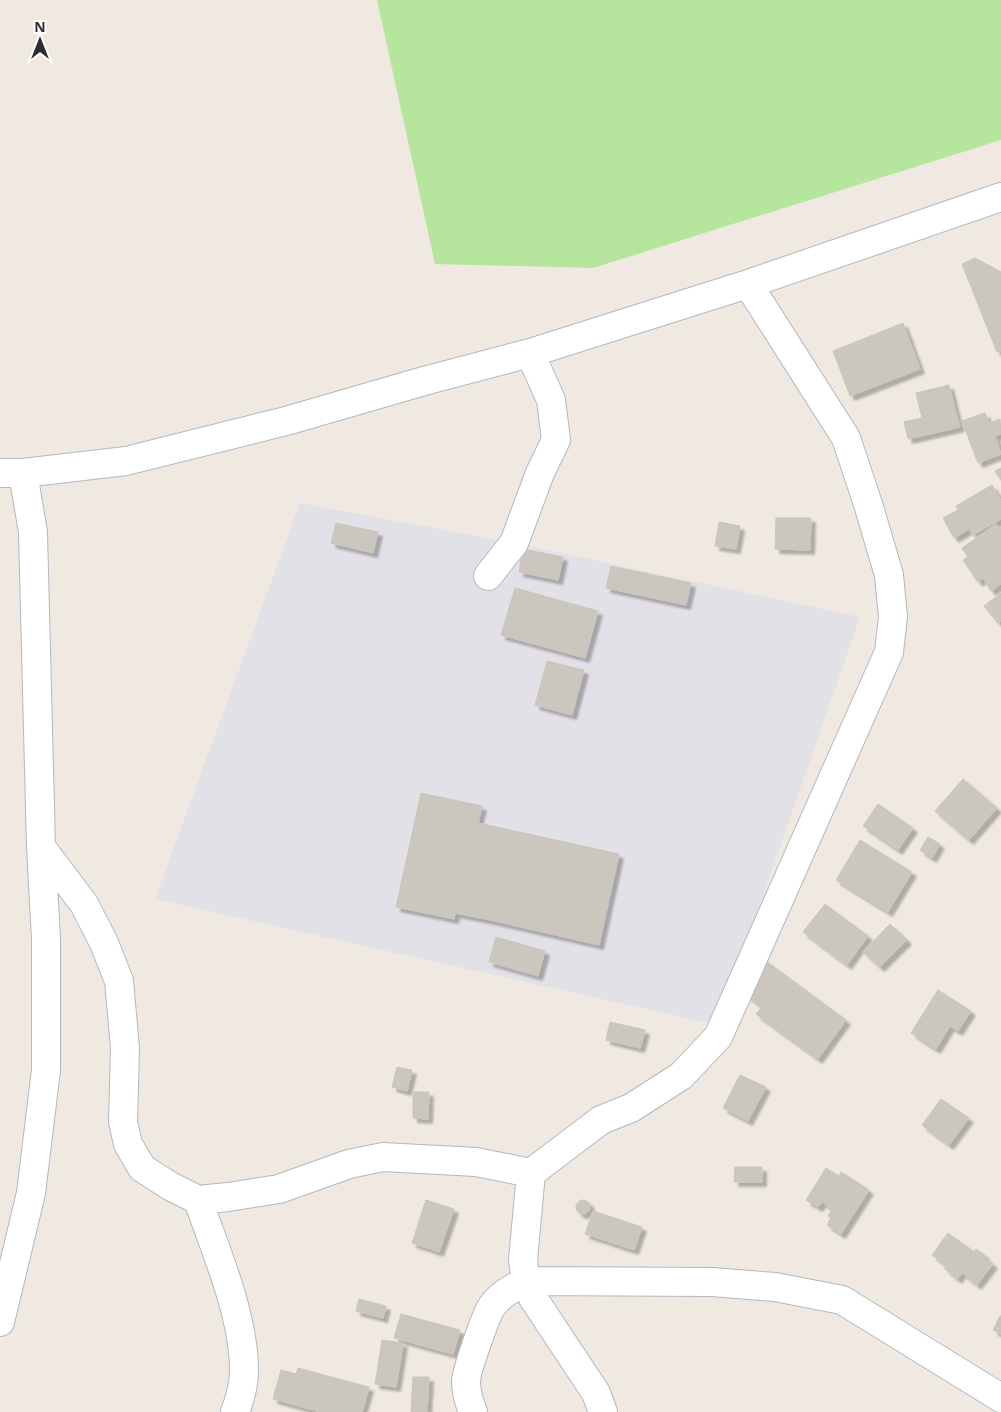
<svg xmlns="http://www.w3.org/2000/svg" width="1001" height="1412" font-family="'Open Sans',sans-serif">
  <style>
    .industrial { fill: #e3e1e8 }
    .green { fill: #b6e59e }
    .building { fill: #cbc7bf; stroke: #cbc5ba; filter: url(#shadow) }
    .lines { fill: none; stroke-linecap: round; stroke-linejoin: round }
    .minor-casing { stroke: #b4b7c1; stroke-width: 30 }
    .minor { stroke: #fff; stroke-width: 28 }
  </style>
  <defs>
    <filter id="shadow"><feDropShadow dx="4.5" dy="4.5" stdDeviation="1" flood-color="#0004"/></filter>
  </defs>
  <rect width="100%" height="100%" fill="#efe9e1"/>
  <path class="industrial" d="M 300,503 L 514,543 L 860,617 L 718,1025 L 155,899 Z"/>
  <path class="green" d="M 377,0 L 1001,0 L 1001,140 L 593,268 L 435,264 Z"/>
  <path class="building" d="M 975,258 L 1001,272 L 1001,351 L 997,352 L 962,264 Z
    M 903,323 L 920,369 L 850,396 L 833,351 Z
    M 949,385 L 955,410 L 922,418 L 916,393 Z
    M 955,410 L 960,427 L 908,439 L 904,422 Z
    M 985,413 L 989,423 L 1000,419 L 1001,434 L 995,436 L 1001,454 L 978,463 L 962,421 Z
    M 1001,468 L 1001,480 L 995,471 Z
    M 992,485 L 1001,500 L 1001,519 L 973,535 L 969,529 L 954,538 L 943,518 L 958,510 L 956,506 Z
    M 776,518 L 811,518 L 810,550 L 775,549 Z
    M 719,522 L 740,526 L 736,549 L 715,546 Z
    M 336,523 L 378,532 L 373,553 L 331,543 Z
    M 996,524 L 1001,532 L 1001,584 L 991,591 L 983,578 L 978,582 L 963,560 L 968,557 L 962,548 Z
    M 523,549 L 563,557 L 558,580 L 519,572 Z
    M 611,566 L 691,583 L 686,605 L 606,588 Z
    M 515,588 L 598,611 L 585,658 L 501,635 Z
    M 1001,593 L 1001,621 L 998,623 L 984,606 Z
    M 547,661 L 584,670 L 572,715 L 535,705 Z
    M 963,779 L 997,808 L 969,840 L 935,811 Z
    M 421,793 L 482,806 L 478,823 L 510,830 L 490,920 L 455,913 L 454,919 L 396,907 Z
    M 878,804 L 913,828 L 898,850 L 863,826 Z
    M 510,830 L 619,854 L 599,945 L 490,920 Z
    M 928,837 L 940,844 L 932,858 L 920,850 Z
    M 860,840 L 912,872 L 888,912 L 836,880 Z
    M 825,904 L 868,936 L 847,965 L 803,932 Z
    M 890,924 L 907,940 L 880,967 L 863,952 Z
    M 496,937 L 545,951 L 538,976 L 489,962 Z
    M 766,961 L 846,1020 L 818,1059 L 756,1014 L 762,1007 L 742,992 Z
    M 938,990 L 971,1011 L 958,1031 L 950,1026 L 936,1049 L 911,1033 Z
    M 610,1022 L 645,1030 L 640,1048 L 606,1040 Z
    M 397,1067 L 412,1070 L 407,1091 L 392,1087 Z
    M 740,1075 L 766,1087 L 748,1121 L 723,1108 Z
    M 413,1092 L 429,1092 L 428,1119 L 413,1118 Z
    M 941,1099 L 969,1118 L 949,1145 L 922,1125 Z
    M 735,1167 L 762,1167 L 762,1182 L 734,1182 Z
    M 826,1168 L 839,1176 L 841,1172 L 869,1190 L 841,1234 L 827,1225 L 831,1218 L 828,1216 L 832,1209 L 822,1202 L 818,1207 L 806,1200 Z
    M 426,1200 L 454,1209 L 439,1252 L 412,1243 Z
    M576 1207a7 7 0 1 1 14 0a7 7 0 1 1-14 0Z
    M 593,1211 L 642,1227 L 634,1250 L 585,1234 Z
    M 948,1233 L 974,1252 L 976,1249 L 985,1255 L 984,1257 L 993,1264 L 977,1285 L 962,1273 L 957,1279 L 944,1268 L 947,1266 L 932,1255 Z
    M 359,1299 L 386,1306 L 383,1318 L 356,1311 Z
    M 401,1314 L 460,1330 L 453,1354 L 394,1338 Z
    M 1000,1316 L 1001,1316 L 1001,1334 L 993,1330 Z
    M 382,1340 L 403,1343 L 396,1387 L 375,1384 Z
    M 298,1368 L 369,1387 L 362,1412 L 321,1412 L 273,1399 L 281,1370 L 296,1374 Z
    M 413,1377 L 429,1377 L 427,1412 L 411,1412 Z"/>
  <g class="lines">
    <defs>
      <path id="minor" d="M 0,473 L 23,473 L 126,461 L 286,421 L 424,381 L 530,353 L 748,284 L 1001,197
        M 488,576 L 514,543 L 540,473 L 556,440 L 551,400 L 530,353
        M 41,847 L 84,904 L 104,943 L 119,981 L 125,1048 L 123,1122 L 128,1144 L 142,1168 L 170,1186 L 198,1200 L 228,1197 L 279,1189 L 349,1164 L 383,1157 L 476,1162 L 531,1173 L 601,1120 L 631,1108 L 681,1076 L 718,1037 L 889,652 L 893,617 L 889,575 L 868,504 L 846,438 L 748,284
        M 531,1173 L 523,1260 L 526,1281 L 533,1298 L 596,1393 L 603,1412
        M 198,1200 C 216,1252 244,1315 244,1371 C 244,1384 240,1399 235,1412
        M 0,1322 L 31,1193 L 46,1070 L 46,939 L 41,847 L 33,532 L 23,473
        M 473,1412 C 469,1402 466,1393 466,1382 C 466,1371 486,1315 492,1306 C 501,1294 513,1288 526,1281 L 712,1282 L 775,1287 L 842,1300 L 1001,1398"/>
    </defs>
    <use href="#minor" class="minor-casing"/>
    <use href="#minor" class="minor"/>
  </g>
  <g transform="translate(40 40)" stroke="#ffffff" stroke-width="4" paint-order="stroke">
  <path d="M0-4L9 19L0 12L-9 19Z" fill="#2e2e2e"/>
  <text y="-8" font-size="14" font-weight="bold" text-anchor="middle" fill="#2e2e2e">N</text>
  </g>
</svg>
